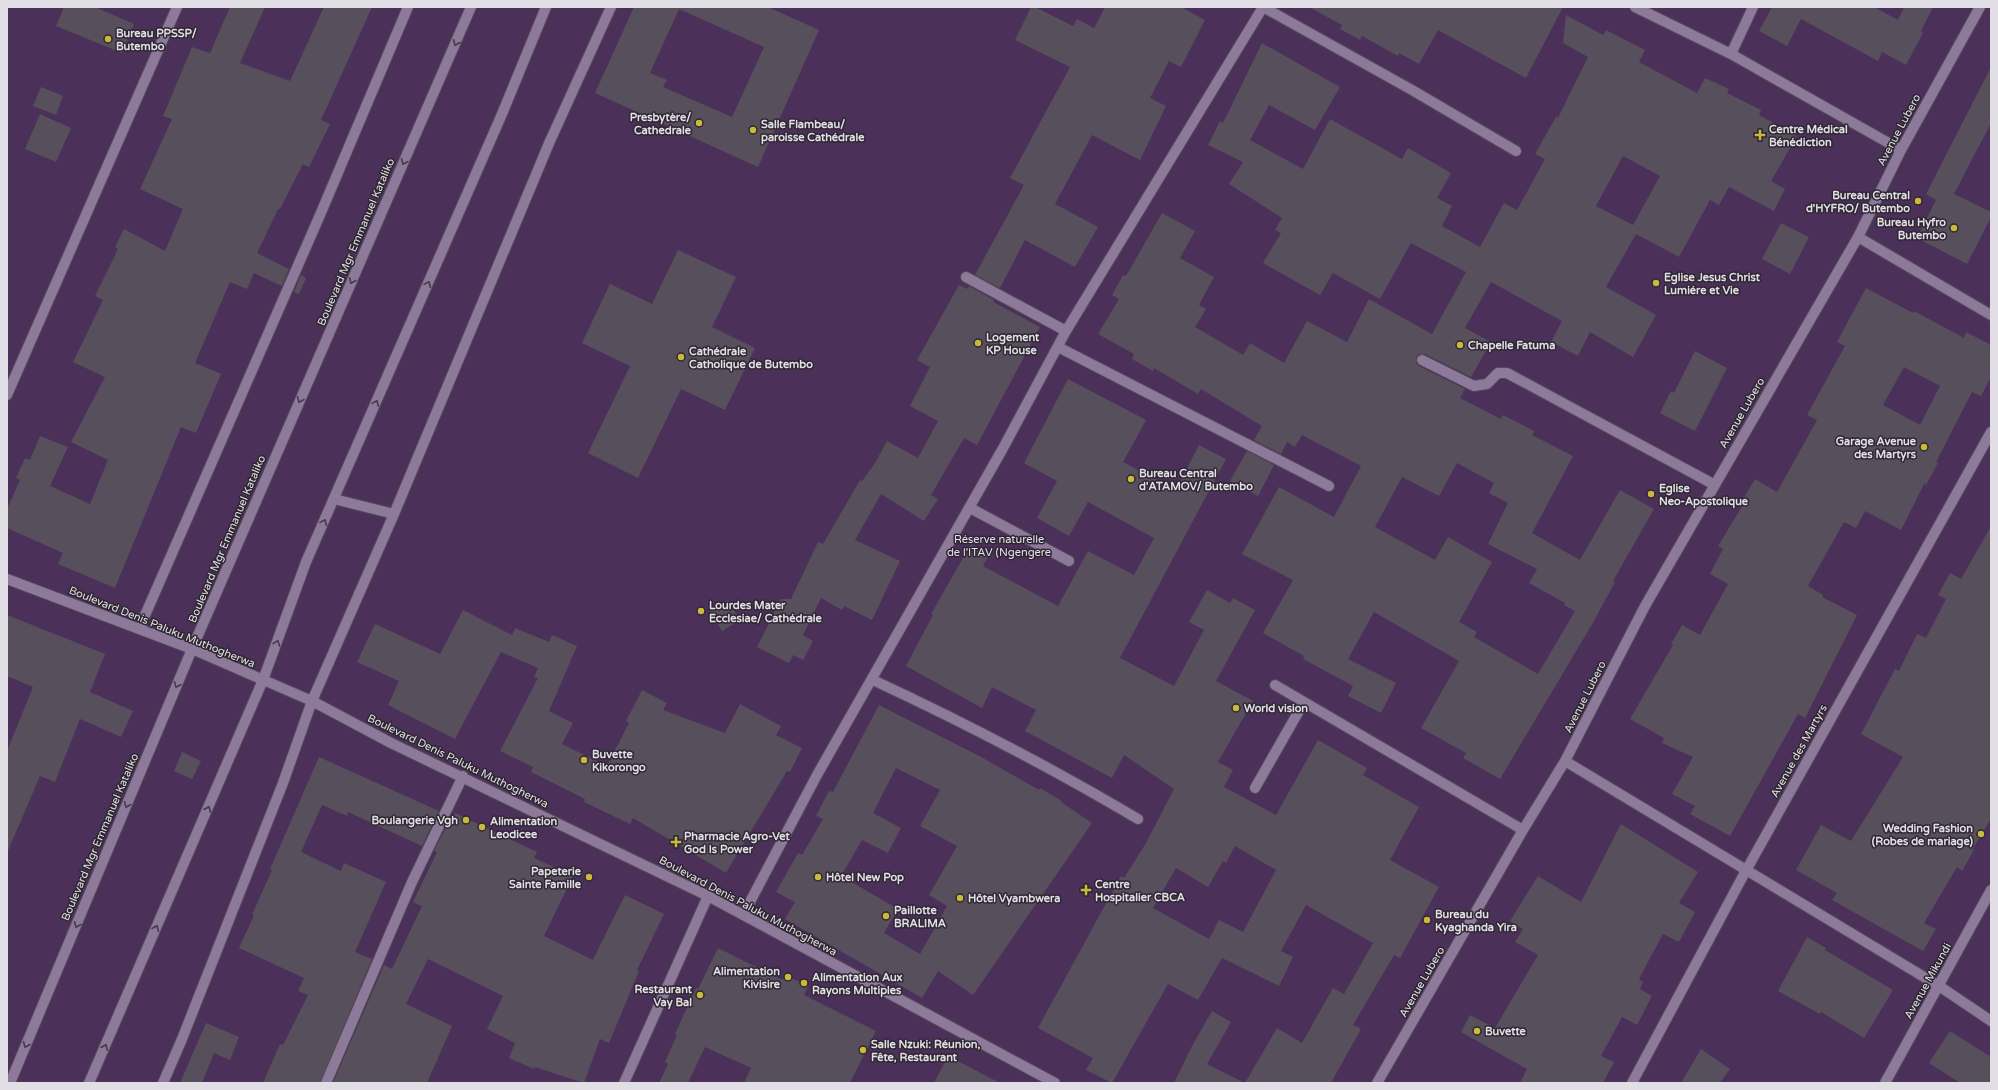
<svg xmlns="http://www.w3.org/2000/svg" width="1998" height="1090" font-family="'Varela Round',sans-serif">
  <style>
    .green { fill: #4b3159 }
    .building { fill: #574f5c; fill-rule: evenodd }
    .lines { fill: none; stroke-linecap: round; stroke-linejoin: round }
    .minor-casing { stroke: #524c56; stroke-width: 12 }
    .minor { stroke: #8d799a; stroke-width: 10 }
    .oneway { stroke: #453b4b }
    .poi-dot { fill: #caba3a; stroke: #2d2631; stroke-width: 1.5 }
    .labels { text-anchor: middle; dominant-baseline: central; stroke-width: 3; stroke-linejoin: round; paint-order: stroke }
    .poi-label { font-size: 11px; font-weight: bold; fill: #e2dee5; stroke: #2d2631; text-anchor: start }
    .street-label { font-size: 11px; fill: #e2dee5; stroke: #2d2631 }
    .park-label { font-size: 11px; fill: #e9ddf1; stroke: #2d2631 }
  </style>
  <rect width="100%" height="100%" fill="#37303b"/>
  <path class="green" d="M 7,7 L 1991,7 L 1991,1083 L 7,1083 Z"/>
  <path class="building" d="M 64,7 L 95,7 L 134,24 L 122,53 L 56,26 Z
    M 230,7 L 265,7 L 240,63 L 290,81 L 324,7 L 372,7 L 321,120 L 330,124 L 309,167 L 303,164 L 280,209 L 278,209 L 257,253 L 289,269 L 282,286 L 254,273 L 247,289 L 230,282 L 195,363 L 221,374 L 196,433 L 181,427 L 115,588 L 58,564 L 63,553 L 7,528 L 7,509 L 20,480 L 16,478 L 25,458 L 30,460 L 40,436 L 68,447 L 50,486 L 90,504 L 108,460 L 71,442 L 105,377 L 73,362 L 103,300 L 95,296 L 118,249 L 115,247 L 124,229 L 165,251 L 183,209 L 140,189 L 172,119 L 163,116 L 192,47 L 210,53 Z
    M 634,7 L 768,7 L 819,30 L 758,167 L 595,93 ZM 679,9 L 764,47 L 732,117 L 663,87 L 667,80 L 650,73 Z
    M 1031,7 L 1035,7 L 1073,26 L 1077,19 L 1094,28 L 1105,7 L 1181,7 L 1205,20 L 1181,67 L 1169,61 L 1150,98 L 1166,106 L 1140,160 L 1092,135 L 1055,204 L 1098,227 L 1075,267 L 1025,240 L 1000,288 L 975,275 L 1024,185 L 1010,178 L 1070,67 L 1015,40 Z
    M 1309,7 L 1563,7 L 1526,78 L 1438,30 L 1419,64 L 1399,53 L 1398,56 L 1362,36 L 1360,40 L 1340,29 L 1342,25 Z
    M 1772,7 L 1874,7 L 1898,20 L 1904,7 L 1933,7 L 1921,31 L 1923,33 L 1906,65 L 1882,52 L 1878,61 L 1801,19 L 1787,46 L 1759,31 Z
    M 1566,15 L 1603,35 L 1606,30 L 1645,50 L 1639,62 L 1697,93 L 1705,78 L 1729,89 L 1727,93 L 1761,110 L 1759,115 L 1797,136 L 1771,181 L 1785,189 L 1774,211 L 1729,187 L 1719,205 L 1710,200 L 1679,257 L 1636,234 L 1606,287 L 1656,315 L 1633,357 L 1590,332 L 1578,356 L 1551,342 L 1562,321 L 1491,282 L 1465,328 L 1491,342 L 1471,377 L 1425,354 L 1419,354 L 1416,357 L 1416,363 L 1419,366 L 1465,389 L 1460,398 L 1501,419 L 1503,415 L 1534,431 L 1532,435 L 1573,456 L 1532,533 L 1580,560 L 1620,490 L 1654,509 L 1613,581 L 1615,582 L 1594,621 L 1500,779 L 1463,758 L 1466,753 L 1421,728 L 1459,661 L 1374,612 L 1348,659 L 1396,683 L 1381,713 L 1348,696 L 1353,686 L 1303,659 L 1304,656 L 1263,633 L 1293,580 L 1242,554 L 1279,487 L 1334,517 L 1361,466 L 1302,435 L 1295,447 L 1287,442 L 1281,454 L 1254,440 L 1262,426 L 1201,389 L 1198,394 L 1154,368 L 1153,371 L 1132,359 L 1134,354 L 1098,334 L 1119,299 L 1112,295 L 1123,275 L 1126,276 L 1162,213 L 1195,231 L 1180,258 L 1214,277 L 1199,305 L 1206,309 L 1195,327 L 1243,355 L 1250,343 L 1284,363 L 1307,321 L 1347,342 L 1369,299 L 1432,334 L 1466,272 L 1411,243 L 1380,299 L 1333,273 L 1320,295 L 1263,263 L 1281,233 L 1275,230 L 1282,218 L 1229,184 L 1243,162 L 1208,145 L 1220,121 L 1223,123 L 1262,43 L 1340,87 L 1315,130 L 1269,105 L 1250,140 L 1303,169 L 1330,119 L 1402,159 L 1408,148 L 1451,173 L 1437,198 L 1452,206 L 1442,226 L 1480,247 L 1504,203 L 1517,210 L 1545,159 L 1535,154 L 1556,117 L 1558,118 L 1588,57 L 1563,43 ZM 1623,156 L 1660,176 L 1633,225 L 1596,206 ZM 1457,463 L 1494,483 L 1489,493 L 1508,503 L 1488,544 L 1537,569 L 1529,583 L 1565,603 L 1564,605 L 1575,611 L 1538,674 L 1474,637 L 1477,632 L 1459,622 L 1492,562 L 1448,537 L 1435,560 L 1375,527 L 1402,477 L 1439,496 Z
    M 1991,67 L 1991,123 L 1954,194 L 1991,212 L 1991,217 L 1967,264 L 1917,238 L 1936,200 L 1926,194 Z
    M 41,87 L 63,96 L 56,115 L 33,106 Z
    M 40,114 L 71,128 L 56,162 L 25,149 Z
    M 1781,223 L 1809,237 L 1790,274 L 1762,259 Z
    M 678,250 L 736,277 L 712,327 L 755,348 L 725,410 L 681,389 L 638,478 L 588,453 L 630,366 L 582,343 L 610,284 L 652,304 Z
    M 301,275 L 306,278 L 299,294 L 294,292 Z
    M 959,285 L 968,289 L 969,286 L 994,300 L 993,302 L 1040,327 L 977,445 L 964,438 L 931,495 L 938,499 L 924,521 L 881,494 L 855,540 L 900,561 L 872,620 L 844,606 L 842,610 L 821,598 L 803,635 L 813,641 L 803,660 L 793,655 L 789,663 L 757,647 L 781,599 L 791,599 L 818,542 L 823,544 L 860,480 L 862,481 L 875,463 L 887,441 L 918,458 L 938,421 L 910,406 L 930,367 L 917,360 Z
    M 1866,288 L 1913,313 L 1914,311 L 1964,338 L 1966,332 L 1991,345 L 1991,377 L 1981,396 L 1972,392 L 1936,462 L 1938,463 L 1926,485 L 1924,484 L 1901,530 L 1865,511 L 1856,528 L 1844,522 L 1808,586 L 1823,595 L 1822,597 L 1857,615 L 1805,718 L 1798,714 L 1730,836 L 1690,814 L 1695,806 L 1672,794 L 1693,757 L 1662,743 L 1664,738 L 1630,719 L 1673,645 L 1671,644 L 1682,625 L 1700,635 L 1728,584 L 1710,574 L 1723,549 L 1718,546 L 1746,500 L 1743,499 L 1755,479 L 1777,492 L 1817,420 L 1807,415 L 1845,346 L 1837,342 ZM 1904,367 L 1940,386 L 1920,425 L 1883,405 Z
    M 1695,351 L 1727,368 L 1695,431 L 1660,413 L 1671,391 L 1674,393 Z
    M 1068,379 L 1146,420 L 1123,462 L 1176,490 L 1199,445 L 1226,459 L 1120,658 L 1174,686 L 1204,630 L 1189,622 L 1207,590 L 1230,603 L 1233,598 L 1255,610 L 1216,681 L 1253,701 L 1218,762 L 1233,770 L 1224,787 L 1276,815 L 1318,740 L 1367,768 L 1363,775 L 1419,807 L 1390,860 L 1439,887 L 1400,958 L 1394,955 L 1353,1025 L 1361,1029 L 1331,1083 L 1245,1083 L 1277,1028 L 1302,1043 L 1333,988 L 1344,994 L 1373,943 L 1306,905 L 1281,951 L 1293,957 L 1279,986 L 1222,958 L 1198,1000 L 1168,984 L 1112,1083 L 1086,1070 L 1093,1058 L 1038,1028 L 1121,876 L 1124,878 L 1146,843 L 1174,789 L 1124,755 L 1112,778 L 1025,731 L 1036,710 L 992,687 L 982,708 L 906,666 L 933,615 L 931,614 L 971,544 L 989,554 L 983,566 L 1058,606 L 1088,551 L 1134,575 L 1154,538 L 1088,502 L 1069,536 L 1037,518 L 1057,481 L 1024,463 ZM 1235,846 L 1276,870 L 1243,932 L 1219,920 L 1209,939 L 1153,908 L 1176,868 L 1208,887 L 1223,861 L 1226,863 Z
    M 1247,451 L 1274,465 L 1258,496 L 1230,481 Z
    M 1991,526 L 1991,819 L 1972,850 L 1974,850 L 1962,871 L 1957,867 L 1924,923 L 1936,929 L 1923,951 L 1832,900 L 1837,893 L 1796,870 L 1821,825 L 1851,841 L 1903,757 L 1861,734 L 1895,669 L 1899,671 L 1917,634 L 1926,638 L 1946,599 L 1938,595 L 1950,573 L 1961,579 Z
    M 728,600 L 740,620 L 722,631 L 710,611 Z
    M 463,610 L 512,635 L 515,628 L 549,642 L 552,635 L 577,646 L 549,711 L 573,723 L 562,744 L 607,766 L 629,723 L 626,721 L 642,690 L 667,703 L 663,710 L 725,733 L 740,704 L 781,726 L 776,735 L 802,748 L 790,772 L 787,771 L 726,873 L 633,818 L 630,824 L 584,802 L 585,799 L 531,772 L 533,767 L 500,751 L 538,678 L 534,677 L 538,668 L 501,652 L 455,739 L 388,705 L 399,681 L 357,662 L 375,624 L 440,654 Z
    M 7,615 L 105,654 L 90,692 L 133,711 L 121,737 L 80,719 L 55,782 L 40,776 L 7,853 L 7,751 L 33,687 L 7,676 Z
    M 879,705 L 983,758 L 1039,790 L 1040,788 L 1062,801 L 1061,802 L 1092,823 L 973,995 L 938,971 L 922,998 L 785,919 L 795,902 L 776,892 L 798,853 L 802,855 L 823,819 L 816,816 L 829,791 L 833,792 ZM 896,768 L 940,790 L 920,826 L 957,846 L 929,895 L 947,906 L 920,954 L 884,933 L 898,909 L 841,876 L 862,840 L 888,853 L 901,828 L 873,813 Z
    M 182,752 L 201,761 L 192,779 L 174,771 Z
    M 319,757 L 439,811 L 422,846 L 348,812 L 347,816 L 322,805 L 301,852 L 341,871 L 344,863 L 386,882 L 355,952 L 372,959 L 320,1083 L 263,1083 L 280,1044 L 283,1045 L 308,995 L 298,991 L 304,978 L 239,948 L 254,915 L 252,915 L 272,870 L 270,869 Z
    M 455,813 L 537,852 L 534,858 L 573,876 L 544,936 L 593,960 L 625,895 L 664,914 L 637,970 L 639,971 L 609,1043 L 600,1039 L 584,1083 L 535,1067 L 534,1069 L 509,1058 L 515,1043 L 487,1029 L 503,996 L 428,959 L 406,1004 L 452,1026 L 427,1083 L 333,1083 L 384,965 L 392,969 L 422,906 L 413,902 L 437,852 L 434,851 L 451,817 L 453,818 Z
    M 1621,824 L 1698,872 L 1679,903 L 1695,912 L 1679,942 L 1663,934 L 1639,979 L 1643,982 L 1640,989 L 1652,996 L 1637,1025 L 1622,1017 L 1601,1056 L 1614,1062 L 1603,1083 L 1520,1083 L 1527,1069 L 1461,1032 L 1470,1015 L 1495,1028 L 1538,955 L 1515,942 L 1523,929 L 1510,921 L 1538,876 L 1581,902 Z
    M 1807,937 L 1826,948 L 1825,950 L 1893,990 L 1864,1038 L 1821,1012 L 1820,1014 L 1778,991 Z
    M 718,948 L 782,980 L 785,975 L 808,986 L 804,995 L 876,1031 L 850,1083 L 744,1083 L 751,1068 L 705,1047 L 688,1083 L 659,1083 L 668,1064 L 665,1062 L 677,1035 L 675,1034 L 696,988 L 698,989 Z
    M 1212,1011 L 1231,1022 L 1207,1064 L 1245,1083 L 1174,1083 L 1192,1046 Z
    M 206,1023 L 239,1037 L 230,1060 L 214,1053 L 202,1083 L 180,1083 Z
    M 1950,1031 L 1991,1057 L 1991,1083 L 1960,1083 L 1929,1063 Z
    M 1701,1049 L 1730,1069 L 1720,1083 L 1681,1083 Z
    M 948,1056 L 1000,1083 L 934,1083 Z"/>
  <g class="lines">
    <defs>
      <path id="minor" d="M 1263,7 L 1412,90 L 1516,151
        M 1635,7 L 1731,54 L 1901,150
        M 1731,54 L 1753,7
        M 1858,237 L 1991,315
        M 966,277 L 1066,331
        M 1058,347 L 1329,486
        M 1422,360 L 1474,386 L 1487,384 L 1498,373 L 1507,373 L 1715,485
        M 7,395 L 177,7
        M 334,499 L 394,514
        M 970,508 L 1069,561
        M 7,579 L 192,649 L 312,701 L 391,743 L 708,896 L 1055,1083
        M 139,629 L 320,215 L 408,7
        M 873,680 C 963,722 1052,768 1138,819
        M 1275,685 L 1523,830
        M 1565,761 L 1939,986 L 1991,1021
        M 1255,788 L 1304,702
        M 743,915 L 817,775 L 1002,450 L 1066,331 L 1263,7
        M 10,1083 L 192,649 L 471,7
        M 89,1083 L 263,680 L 306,562 L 502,114 L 546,7
        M 163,1083 L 182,1039 L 283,783 L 312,701 L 394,514 L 550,141 L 611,7
        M 326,1083 L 412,882 L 463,776
        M 624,1083 L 708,896
        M 1377,1083 L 1523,830 L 1565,761 L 1645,606 L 1858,237 L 1901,150 L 1980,7
        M 1632,1083 L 1743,876 L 1991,432
        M 1885,1083 L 1991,890"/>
    </defs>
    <use href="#minor" class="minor-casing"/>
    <use href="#minor" class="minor"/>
  </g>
  <defs><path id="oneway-chevron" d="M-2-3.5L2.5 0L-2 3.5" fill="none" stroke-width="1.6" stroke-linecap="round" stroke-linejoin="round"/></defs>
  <g class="oneway">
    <use href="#oneway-chevron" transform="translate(456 43) rotate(113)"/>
    <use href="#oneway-chevron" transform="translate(404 162) rotate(113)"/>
    <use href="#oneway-chevron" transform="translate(352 281) rotate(113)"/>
    <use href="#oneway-chevron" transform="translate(428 284) rotate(-66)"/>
    <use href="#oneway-chevron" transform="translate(300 400) rotate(113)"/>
    <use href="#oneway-chevron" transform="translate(376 403) rotate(-66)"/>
    <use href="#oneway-chevron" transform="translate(324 522) rotate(-66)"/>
    <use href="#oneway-chevron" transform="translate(277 643) rotate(-70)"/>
    <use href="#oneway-chevron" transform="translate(177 685) rotate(113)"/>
    <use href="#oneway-chevron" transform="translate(127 805) rotate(113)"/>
    <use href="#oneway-chevron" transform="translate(208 809) rotate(-67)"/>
    <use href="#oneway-chevron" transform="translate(77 925) rotate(113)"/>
    <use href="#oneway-chevron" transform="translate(156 928) rotate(-67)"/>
    <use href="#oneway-chevron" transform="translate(26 1045) rotate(113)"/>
    <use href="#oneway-chevron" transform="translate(105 1047) rotate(-67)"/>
  </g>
  <g class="poi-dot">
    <circle cx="108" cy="39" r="4"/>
    <circle cx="699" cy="123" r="4"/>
    <circle cx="753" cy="130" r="4"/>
    <path d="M1758 129h4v4h4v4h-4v4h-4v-4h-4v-4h4z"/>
    <circle cx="1918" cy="201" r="4"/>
    <circle cx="1954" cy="228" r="4"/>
    <circle cx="1656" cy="283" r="4"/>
    <circle cx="978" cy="343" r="4"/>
    <circle cx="1460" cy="345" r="4"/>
    <circle cx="681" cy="357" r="4"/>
    <circle cx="1924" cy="447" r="4"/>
    <circle cx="1131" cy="479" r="4"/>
    <circle cx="1651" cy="494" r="4"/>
    <circle cx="701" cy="611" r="4"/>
    <circle cx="1236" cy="708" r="4"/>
    <circle cx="584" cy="760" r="4"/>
    <circle cx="466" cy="820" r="4"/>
    <circle cx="482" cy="827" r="4"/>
    <circle cx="1981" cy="834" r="4"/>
    <path d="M674 836h4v4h4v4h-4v4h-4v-4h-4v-4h4z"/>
    <circle cx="589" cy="877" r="4"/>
    <circle cx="818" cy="877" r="4"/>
    <path d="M1084 884h4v4h4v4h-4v4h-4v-4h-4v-4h4z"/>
    <circle cx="960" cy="898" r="4"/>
    <circle cx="886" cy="916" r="4"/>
    <circle cx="1427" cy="920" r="4"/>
    <circle cx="788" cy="977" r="4"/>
    <circle cx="804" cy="983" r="4"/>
    <circle cx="700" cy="995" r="4"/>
    <circle cx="1477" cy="1031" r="4"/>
    <circle cx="863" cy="1050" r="4"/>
  </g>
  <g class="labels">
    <g class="poi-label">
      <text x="116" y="33">Bureau PPSSP/<tspan x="116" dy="13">Butembo</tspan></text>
      <text x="691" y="117" text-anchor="end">Presbytère/<tspan x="691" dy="13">Cathedrale</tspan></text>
      <text x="761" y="124">Salle Flambeau/<tspan x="761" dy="13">paroisse Cathédrale</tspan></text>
      <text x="1769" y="129">Centre Médical<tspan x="1769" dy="13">Bénédiction</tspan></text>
      <text x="1910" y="195" text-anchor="end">Bureau Central<tspan x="1910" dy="13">d'HYFRO/ Butembo</tspan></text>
      <text x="1946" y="222" text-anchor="end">Bureau Hyfro<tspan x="1946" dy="13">Butembo</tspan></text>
      <text x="1664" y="277">Eglise Jesus Christ<tspan x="1664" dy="13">Lumiére et Vie</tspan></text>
      <text x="986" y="337">Logement<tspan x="986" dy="13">KP House</tspan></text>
      <text x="1468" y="345">Chapelle Fatuma</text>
      <text x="689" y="351">Cathédrale<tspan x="689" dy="13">Catholique de Butembo</tspan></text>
      <text x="1916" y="441" text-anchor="end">Garage Avenue<tspan x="1916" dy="13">des Martyrs</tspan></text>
      <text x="1139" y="473">Bureau Central<tspan x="1139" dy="13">d'ATAMOV/ Butembo</tspan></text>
      <text x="1659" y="488">Eglise<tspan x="1659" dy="13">Neo-Apostolique</tspan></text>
      <text x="709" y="605">Lourdes Mater<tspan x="709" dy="13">Ecclesiae/ Cathédrale</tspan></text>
      <text x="1244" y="708">World vision</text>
      <text x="592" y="754">Buvette<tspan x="592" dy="13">Kikorongo</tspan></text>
      <text x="458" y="820" text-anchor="end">Boulangerie Vgh</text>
      <text x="490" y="821">Alimentation<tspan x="490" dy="13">Leodicee</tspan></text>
      <text x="1973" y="828" text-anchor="end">Wedding Fashion<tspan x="1973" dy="13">(Robes de mariage)</tspan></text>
      <text x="684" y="836">Pharmacie Agro-Vet<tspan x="684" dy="13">God Is Power</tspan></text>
      <text x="581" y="871" text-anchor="end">Papeterie<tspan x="581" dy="13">Sainte Famille</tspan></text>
      <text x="826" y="877">Hôtel New Pop</text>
      <text x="1095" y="884">Centre<tspan x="1095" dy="13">Hospitalier CBCA</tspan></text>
      <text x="968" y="898">Hôtel Vyambwera</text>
      <text x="894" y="910">Paillotte<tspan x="894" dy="13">BRALIMA</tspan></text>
      <text x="1435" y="914">Bureau du<tspan x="1435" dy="13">Kyaghanda Yira</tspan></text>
      <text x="780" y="971" text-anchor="end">Alimentation<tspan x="780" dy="13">Kivisire</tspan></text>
      <text x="812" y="977">Alimentation Aux<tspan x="812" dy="13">Rayons Multiples</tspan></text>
      <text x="692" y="989" text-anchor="end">Restaurant<tspan x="692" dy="13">Vay Bal</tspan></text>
      <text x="1485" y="1031">Buvette</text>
      <text x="871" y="1044">Salle Nzuki: Réunion,<tspan x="871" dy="13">Fête, Restaurant</tspan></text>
    </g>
    <g class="street-label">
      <text transform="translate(1899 130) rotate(-62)">Avenue Lubero</text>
      <text transform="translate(356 242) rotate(-67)">Boulevard Mgr Emmanuel Kataliko</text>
      <text transform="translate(1742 413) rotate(-60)">Avenue Lubero</text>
      <text transform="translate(227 539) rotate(-67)">Boulevard Mgr Emmanuel Kataliko</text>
      <text transform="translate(162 627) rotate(22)">Boulevard Denis Paluku Muthogherwa</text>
      <text transform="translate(1585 697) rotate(-63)">Avenue Lubero</text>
      <text transform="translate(1799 751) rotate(-61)">Avenue des Martyrs</text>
      <text transform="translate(458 761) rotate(26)">Boulevard Denis Paluku Muthogherwa</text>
      <text transform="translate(100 837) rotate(-67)">Boulevard Mgr Emmanuel Kataliko</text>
      <text transform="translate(748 906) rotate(28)">Boulevard Denis Paluku Muthogherwa</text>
      <text transform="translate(1928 981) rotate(-61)">Avenue Mikundi</text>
      <text transform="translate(1422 982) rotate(-60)">Avenue Lubero</text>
    </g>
    <g class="park-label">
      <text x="999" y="539">Réserve naturelle<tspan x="999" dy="13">de l'ITAV (Ngengere</tspan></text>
    </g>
  </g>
  <rect width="1998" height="1090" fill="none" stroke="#e2dee5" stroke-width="16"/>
</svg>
